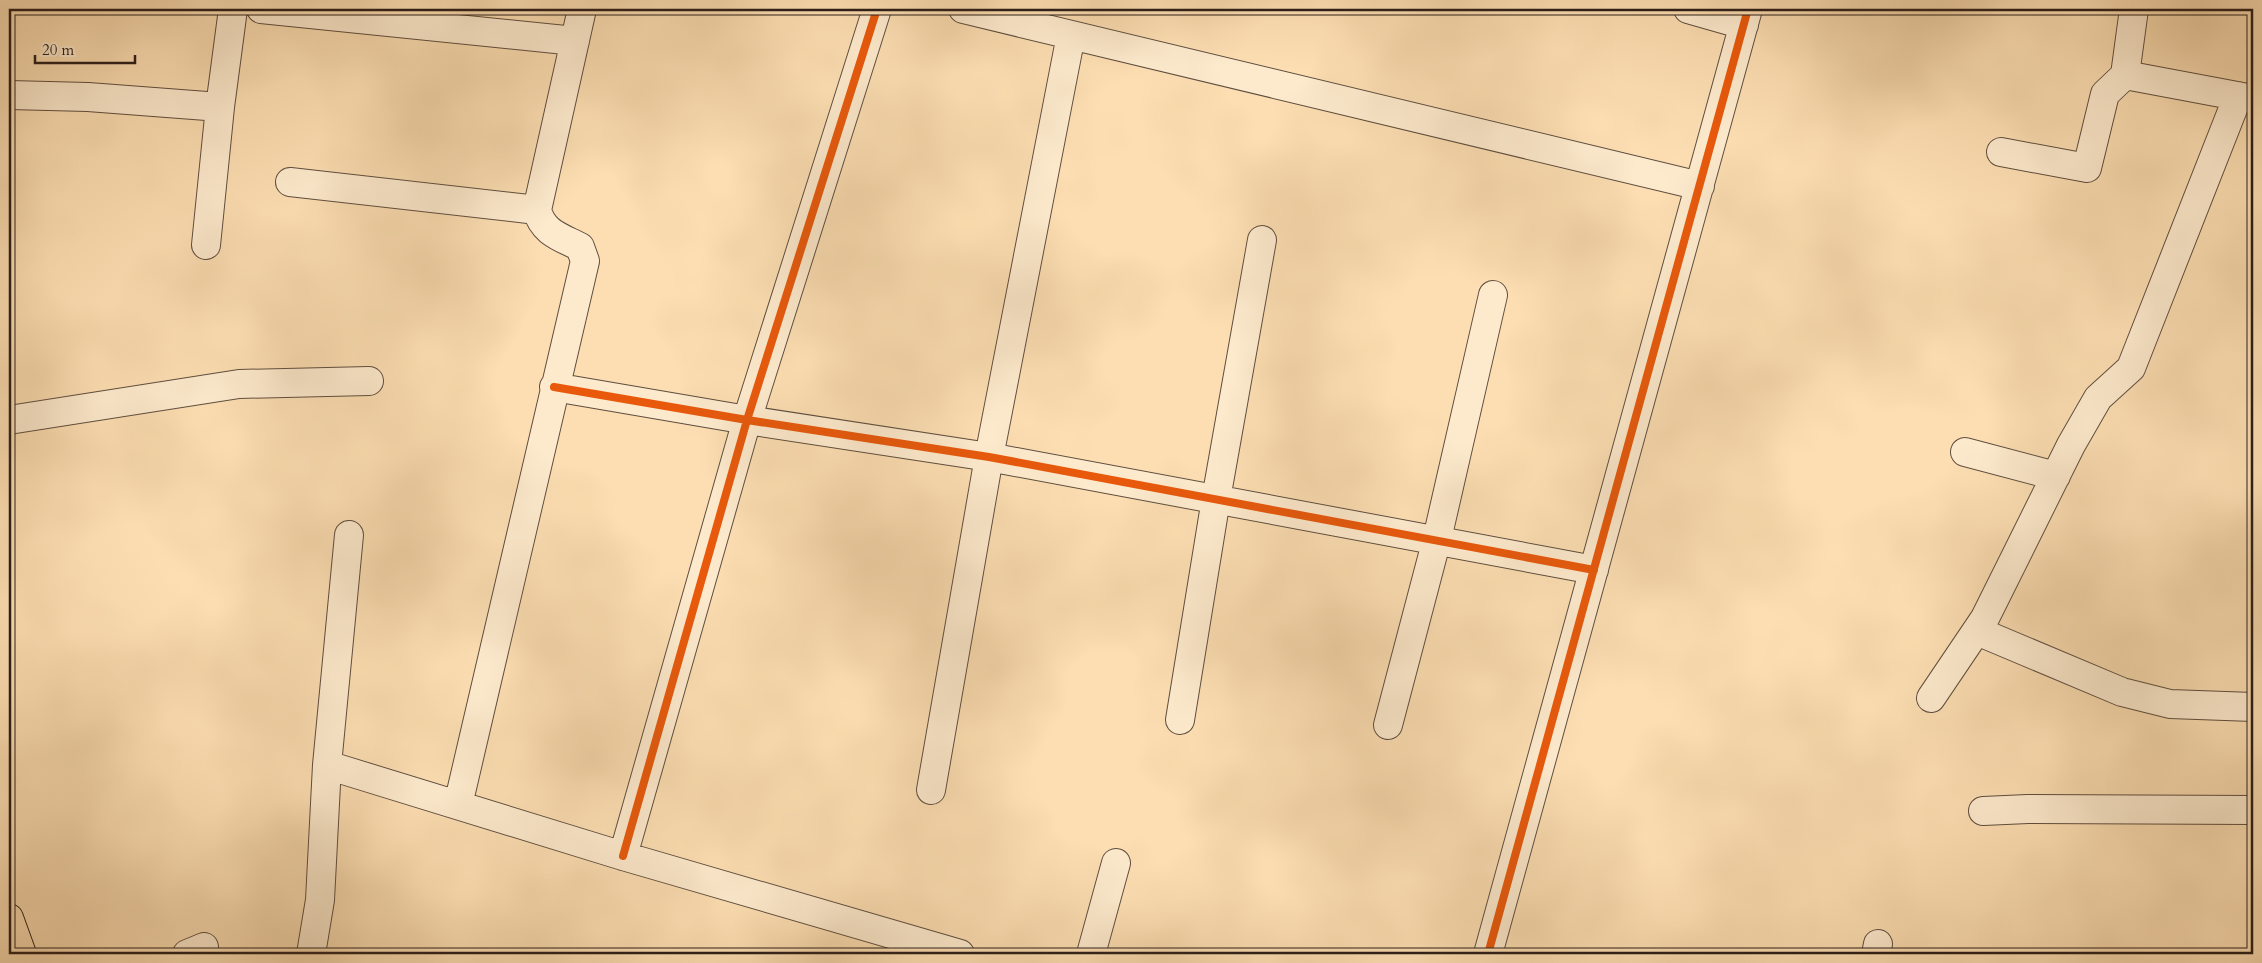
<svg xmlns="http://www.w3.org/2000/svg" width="2262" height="963" font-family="Cardo,serif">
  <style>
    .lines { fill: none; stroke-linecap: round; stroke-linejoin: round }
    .minor-casing { stroke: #5f4e3f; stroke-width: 30 }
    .primary-casing { stroke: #2b1e19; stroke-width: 30 }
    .minor { stroke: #fdeacd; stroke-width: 28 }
    .primary { stroke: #fcdeb2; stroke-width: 28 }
    .cycleway-casing { stroke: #fdeacd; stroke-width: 11 }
    .cycleway { stroke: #e8590c; stroke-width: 8 }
  </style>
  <rect width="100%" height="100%" fill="#fcdeb2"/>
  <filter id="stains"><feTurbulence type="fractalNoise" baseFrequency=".004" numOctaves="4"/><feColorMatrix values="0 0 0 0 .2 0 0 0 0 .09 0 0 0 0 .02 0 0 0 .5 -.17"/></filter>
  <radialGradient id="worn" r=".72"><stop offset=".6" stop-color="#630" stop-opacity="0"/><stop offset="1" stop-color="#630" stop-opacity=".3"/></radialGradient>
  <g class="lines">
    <defs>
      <path id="minor" d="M 261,9 L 575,41
        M 963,9 L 1700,186
        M 1688,9 L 1744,25
        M 2125,75 L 2253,99
        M 9,95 L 88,97 L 220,107
        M 2001,152 L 2087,168 L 2105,94 L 2125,75 L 2134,9
        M 290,182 L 537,210
        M 206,245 L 220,107 L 233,9
        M 554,387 L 747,420 L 989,457 L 1594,570
        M 9,420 L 239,384 L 369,381
        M 1965,452 L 2056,476
        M 1977,631 L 2122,692 L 2170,704 L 2253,707
        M 1931,698 L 1985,618 L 2071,445 L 2098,398 L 2131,368 L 2238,96
        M 1180,720 L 1216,499 L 1262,240
        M 1388,725 L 1437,539 L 1493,295
        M 327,765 L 623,856 L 960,954
        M 931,790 L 989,457 L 1071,35
        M 458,805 L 585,261 L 580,247 C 561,237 543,233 537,210 L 582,9
        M 1983,811 L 2028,809 L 2253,810
        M 623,856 L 747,420 L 877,9
        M 187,954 L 204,947
        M 311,954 L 320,900 L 327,765 L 349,535
        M 1091,954 L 1116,863
        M 1488,954 L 1748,9
        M 1876,954 L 1878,944"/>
      <path id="primary" d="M 9,918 L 22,954"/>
    </defs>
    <use href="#minor" class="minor-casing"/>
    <use href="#primary" class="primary-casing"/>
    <use href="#minor" class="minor"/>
    <use href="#primary" class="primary"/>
    <defs>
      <path id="cycleway" d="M 554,387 L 747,420 L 989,457 L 1594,570
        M 623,856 L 747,420 L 877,9
        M 1488,954 L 1748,9"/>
    </defs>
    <use href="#cycleway" class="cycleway-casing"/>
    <use href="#cycleway" class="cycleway"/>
  </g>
  <rect width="2262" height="963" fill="none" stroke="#fcdeb2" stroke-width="30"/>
  <rect x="10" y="10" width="2242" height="943" fill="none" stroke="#2b1e19" stroke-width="2.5"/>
  <rect x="15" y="15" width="2232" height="933" fill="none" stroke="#2b1e19"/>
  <path d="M35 55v8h100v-8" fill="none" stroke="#2b1e19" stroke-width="2.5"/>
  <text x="42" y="55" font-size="15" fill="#2b1e19" stroke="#fdeacd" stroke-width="4" paint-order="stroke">20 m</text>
  <rect width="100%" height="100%" filter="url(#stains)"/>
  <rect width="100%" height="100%" fill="url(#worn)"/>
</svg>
